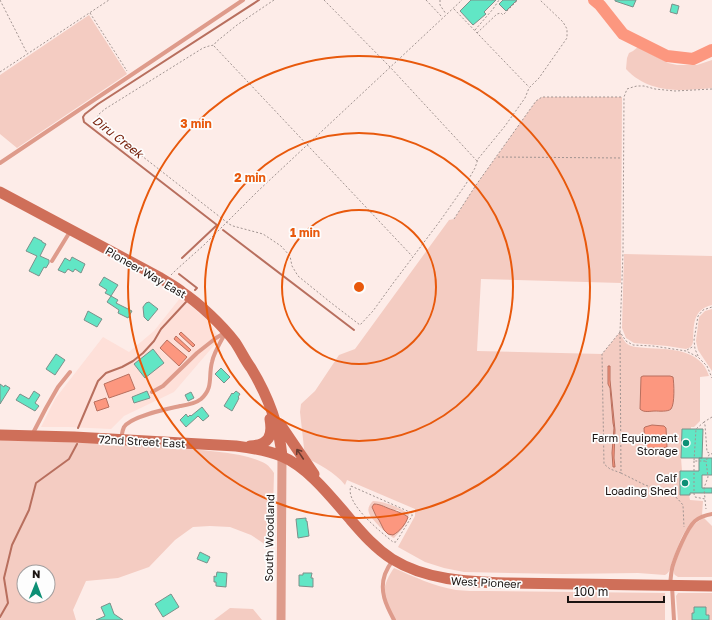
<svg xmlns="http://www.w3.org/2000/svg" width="712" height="620" font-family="'Golos Text',sans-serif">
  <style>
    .built { fill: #fee0d9 }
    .green { fill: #f4ccc2; fill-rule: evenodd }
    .water { fill: #fc977f; stroke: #b86f5e }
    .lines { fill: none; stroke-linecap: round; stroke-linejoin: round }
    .stream { stroke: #b86f5e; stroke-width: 2 }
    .river { stroke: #fc977f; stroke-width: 12 }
    .building { fill: #61e6c5; stroke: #7c908a }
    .path { stroke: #a19491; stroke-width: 1; stroke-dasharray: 2 2; stroke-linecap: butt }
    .service { stroke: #de9b8b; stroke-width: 4 }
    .tertiary { stroke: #de9b8b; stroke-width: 9 }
    .secondary { stroke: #cf6f59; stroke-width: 11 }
    .oneway { stroke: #6b3c31 }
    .ring { fill: none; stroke: #e8590c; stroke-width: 2 }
    .poi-dot { fill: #0d8f75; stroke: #fdfdfd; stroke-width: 1.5 }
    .labels { text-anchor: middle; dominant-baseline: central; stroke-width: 3.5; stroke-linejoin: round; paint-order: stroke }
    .street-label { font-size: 11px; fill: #1a1311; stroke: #fdfdfd }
    .poi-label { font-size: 11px; fill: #1a1311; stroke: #fdfdfd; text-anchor: end }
    .water-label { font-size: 12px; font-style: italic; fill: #731b06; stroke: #fdfdfd }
    .centre { fill: #e8590c; stroke: #fdfdfd; stroke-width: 2 }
    .ring-label { font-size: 12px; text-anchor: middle; font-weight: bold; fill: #e8590c; stroke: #fdfdfd; stroke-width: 3.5; stroke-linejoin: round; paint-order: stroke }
  </style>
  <rect width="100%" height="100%" fill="#fdece8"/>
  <path class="built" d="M 181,297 L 207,320 L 213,327 L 216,333 L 221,340 L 216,343 L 174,392 L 124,416 L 111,429 L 68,427 L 41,427 L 55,399 L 103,337 L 129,352 L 154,331 Z"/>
  <path class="green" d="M 89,15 L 127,74 L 17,148 L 0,134 L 0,75 Z
    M 638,47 L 668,63 L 677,65 L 697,65 L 712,60 L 712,88 C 681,91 649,94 626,69 L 627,58 L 629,53 L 633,51 Z
    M 542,97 L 622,97 L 621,283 L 481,279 L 477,351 L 602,354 L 620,332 C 622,336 623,340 626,343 C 631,348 640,347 646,348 C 670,349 701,349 709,376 L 700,377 L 700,421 L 694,427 L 691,427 L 691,429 L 682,429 L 681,458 L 682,471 L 680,471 L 680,495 L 689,495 L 690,500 L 703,501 L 702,515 C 697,520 690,524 686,530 C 680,538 677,550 673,559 C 671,565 671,572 665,575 L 638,573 L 563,574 L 464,572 L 444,568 L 425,562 L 398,547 L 415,516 L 415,509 L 347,480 L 345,485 C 335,472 318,464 305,457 L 300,412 L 301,404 L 315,391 L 339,355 L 355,349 L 449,220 L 454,219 L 476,185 L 536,101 ZM 608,366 L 615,430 L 614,458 L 615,464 L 614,464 L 612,460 L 614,428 L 613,423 L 610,393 Z
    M 624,254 L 712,256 L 712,305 C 692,310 694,325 693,342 C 692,346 690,348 686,349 L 667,346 L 634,343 L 626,338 L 622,328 Z
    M 712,309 L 712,371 L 698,350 L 696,341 L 699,317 L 705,311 Z
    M 0,440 C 63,442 126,443 189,449 C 210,451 248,453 266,464 C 269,466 272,470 274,473 L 272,548 L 266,545 L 251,535 L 230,527 L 210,526 L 193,527 L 175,540 L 149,567 L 118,578 L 86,581 L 73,610 L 76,620 L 0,620 ZM 24,572 L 48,572 L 48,596 L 24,596 Z
    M 373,501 C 383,501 401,508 409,514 C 408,523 400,532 394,538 C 388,536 370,518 369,513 C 367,508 370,504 373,501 ZM 378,504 L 393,510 L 398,510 L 408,517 L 407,520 L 401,528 L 384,530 C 381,522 376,515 372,507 Z
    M 704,518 L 712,526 L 712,577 L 678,577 C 675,575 674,575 674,572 C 673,563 688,531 694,525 C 697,522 700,520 704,518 Z
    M 394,568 C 414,577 434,586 456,590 C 465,591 475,591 484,591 L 665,593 L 665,620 L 395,620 C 393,614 385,601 384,596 C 383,586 389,575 394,568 Z
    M 678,593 L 712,593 L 712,620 L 709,620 L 709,615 L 706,615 L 706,607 L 694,607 L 694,613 L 692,613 L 692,620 L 678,620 L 676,596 Z
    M 230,608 L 253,609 L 262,620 L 214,620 Z"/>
  <path class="water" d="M 181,332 L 195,345 L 193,347 L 179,334 Z
    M 176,336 L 191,350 L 189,352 L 174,339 Z
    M 167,340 L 187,357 L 179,366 L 160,348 Z
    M 608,366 L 610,366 L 610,380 L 615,430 L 614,458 L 615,467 L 613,467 L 612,453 L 614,428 L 613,423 L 610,388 L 608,384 Z
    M 129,374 L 135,389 L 109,398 L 104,384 Z
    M 643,376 L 670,376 L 673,377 C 674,383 675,404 671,409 C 668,412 659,411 655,411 C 650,411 644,413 640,409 L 641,377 Z
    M 106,398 L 109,407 L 97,411 L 94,402 Z
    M 652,425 L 664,426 L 666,428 L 667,447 L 662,448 L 645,448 L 644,428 L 645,427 Z
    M 374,504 C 381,504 386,508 393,510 C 398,512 403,513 408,517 C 406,524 399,532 393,535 L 388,534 L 384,530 L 379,520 L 376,516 L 372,507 Z"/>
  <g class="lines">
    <path class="stream" d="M 223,230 L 354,330
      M 182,258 L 217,225 L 84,122 L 83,117 L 85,114 L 98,104 L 259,0
      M 179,274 L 197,288 L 195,290
      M 78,428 L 98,381 L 106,373 L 122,367 L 133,361 L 143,353 L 154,341 L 161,329 L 186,302
      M 0,617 L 8,603 L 4,578 L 12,545 L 29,510 L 36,483 L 69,459 L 77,444"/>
    <path class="river" d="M 594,0 L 600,5 L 623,34 L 667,56 L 693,59 L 712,50"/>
  </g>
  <path class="building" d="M 471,0 L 496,0 L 484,12 L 486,14 L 473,25 L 460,11 Z
    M 503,0 L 517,0 L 506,11 L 499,4 Z
    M 615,0 L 636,0 L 633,7 L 615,1 Z
    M 672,4 L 679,6 L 677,14 L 670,12 Z
    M 34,237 L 42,241 L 42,242 L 46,244 L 40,256 L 49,260 L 49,263 L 46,268 L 44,267 L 39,276 L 29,271 L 37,256 L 26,251 Z
    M 72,257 L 85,264 L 81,273 L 75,269 L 73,272 L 68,269 L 65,273 L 58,270 L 65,258 L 70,261 Z
    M 104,277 L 118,285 L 111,296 L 118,300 L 116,303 L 132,311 L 128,318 L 118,313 L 119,310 L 107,302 L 111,296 L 105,293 L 107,290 L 99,285 Z
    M 149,302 L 158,309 L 148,321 L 144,317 L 143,307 L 146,303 Z
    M 88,311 L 102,319 L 97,327 L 84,320 Z
    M 153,349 L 164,363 L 145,378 L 134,364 Z
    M 56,354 L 65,360 L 55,375 L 46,369 Z
    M 221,368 L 230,377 L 224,383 L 215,374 Z
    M 0,384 L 4,387 L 5,385 L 10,388 L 0,404 Z
    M 34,391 L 40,395 L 35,403 L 39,406 L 35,411 L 16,400 L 20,394 L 29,399 Z
    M 147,391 L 150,398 L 134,403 L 132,397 Z
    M 236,391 L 240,394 L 238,397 L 239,398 L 237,402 L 232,411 L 224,406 L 232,393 L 233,394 Z
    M 191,392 L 194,398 L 188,401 L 185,395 Z
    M 202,407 L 209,416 L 203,421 L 198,416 L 186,427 L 180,420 L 186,414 L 188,417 L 190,415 L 191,416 Z
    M 682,429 L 703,429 L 702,458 L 681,458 Z
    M 699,458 L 712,458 L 712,475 L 702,475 L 702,488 L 712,488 L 712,493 L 690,493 L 690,495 L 680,495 L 680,471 L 699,471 Z
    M 306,518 L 306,521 L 307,521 L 309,536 L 298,538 L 296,519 Z
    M 200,552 L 210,557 L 207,563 L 197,559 Z
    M 217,572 L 227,573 L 226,587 L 216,586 L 216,582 L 214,582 L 214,576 L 216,577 Z
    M 303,573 L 312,573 L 311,578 L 313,578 L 313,587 L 299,586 L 299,575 L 303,575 Z
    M 171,594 L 179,607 L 163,617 L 155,604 Z
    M 110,603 L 114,614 L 123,620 L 96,620 L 105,616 L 101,607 Z
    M 694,607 L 706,607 L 706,615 L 709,615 L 709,620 L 692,620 L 692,613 L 694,613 Z"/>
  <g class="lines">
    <path class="path" d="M 0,0 L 27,53
      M 274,0 L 237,25 L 216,42 L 214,45 L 209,46 L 203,48 L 105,109 L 98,115 L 98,119 L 101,124 L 229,224 L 233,226 L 263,234 L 281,246 L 290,256 L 292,266 L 298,276 L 330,302 L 360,325 L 373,311 L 394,282 L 440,221 L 466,184 L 475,168 L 478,159 L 505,126 L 525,98 L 529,88 L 539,78 L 567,38 L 567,29 L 563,22 L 540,0
      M 324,0 L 390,67 L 477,161
      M 426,0 L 442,17
      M 440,0 L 440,5 L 446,14
      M 454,9 L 529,87
      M 90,13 L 127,71
      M 475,30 L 493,9 L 499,0
      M 477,33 L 497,14 L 501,13 L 503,15 L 518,0
      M 214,46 L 412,256
      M 0,72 L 109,0
      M 712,89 L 675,91 L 655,89 L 644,86 L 637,86 L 633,87 L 627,89 L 624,97 L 623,253 L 620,332 L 626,341 L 633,345 L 653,346 L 686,351 L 698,357 L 707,366 L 712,378
      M 498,157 L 622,158
      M 454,219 L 476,185 L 536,101 L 542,97 L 623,97
      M 171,275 L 176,270 L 204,245 L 258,191 L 462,0
      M 620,332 L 602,354 L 604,464 L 610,469 L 621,473
      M 620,333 L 621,473 L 643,484 L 677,498 L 683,505 L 684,527
      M 687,350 L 694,346
      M 698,356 L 695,349 L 694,340 L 698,316 L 703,310 L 712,307
      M 712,417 L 704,422 L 705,425 L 707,452 L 712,454
      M 704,422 L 696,429 L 694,461 L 706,461 L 710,453
      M 694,461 L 694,494 L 695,497 L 705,499 L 704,488 L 708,477 L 706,461
      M 351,486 L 412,513 L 412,516 L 396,542 L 393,542 C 381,532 344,503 351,486 Z
      M 705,500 L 706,509"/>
    <path class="service" d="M 0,163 L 243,0
      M 52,261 L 71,230
      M 152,392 L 163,386 L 197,353 L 216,338 L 226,332
      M 32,435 L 46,408 L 58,387 L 70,372
      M 121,439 C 122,435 122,431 124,427 C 131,416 167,409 180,406 C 187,405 195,404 201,399 C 214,387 208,377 212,362 C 214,352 221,341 226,332
      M 393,560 C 390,564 387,569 385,574 C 379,591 386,605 394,620
      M 670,584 C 671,578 671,571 673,565 C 676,555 687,528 695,521 C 700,517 706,515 712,514
      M 672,586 L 674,620"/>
    <path class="tertiary" d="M 281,620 L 282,456"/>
    <path class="secondary" d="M 0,192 L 159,277 C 166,282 175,286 182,292 C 200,304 222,325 235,342 C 241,351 245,360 251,368 C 268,396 279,424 282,456
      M 280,424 L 314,474
      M 0,435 L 74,437 L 236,446 C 252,448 267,450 281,456 C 308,467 331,497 350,519 C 363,534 375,548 392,559 C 426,580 467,582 506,583 L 712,586
      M 250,446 C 269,445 273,436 270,419"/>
  </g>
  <defs><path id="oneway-shaft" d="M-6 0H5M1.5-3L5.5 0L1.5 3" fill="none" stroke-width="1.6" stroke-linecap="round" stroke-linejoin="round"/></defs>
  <use class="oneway" href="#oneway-shaft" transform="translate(300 454) rotate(-124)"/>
  <g class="ring">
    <circle cx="359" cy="287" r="77"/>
    <circle cx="359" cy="287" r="154"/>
    <circle cx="359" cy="287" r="231"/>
  </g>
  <g class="poi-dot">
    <circle cx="686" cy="443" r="4"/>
    <circle cx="685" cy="483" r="4"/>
  </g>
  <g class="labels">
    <g class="street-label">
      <text transform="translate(146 272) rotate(30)">Pioneer Way East</text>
      <text transform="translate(142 441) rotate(3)">72nd Street East</text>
      <text transform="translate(269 538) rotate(-89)">South Woodland</text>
      <text transform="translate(486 582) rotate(3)">West Pioneer</text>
    </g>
    <g class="poi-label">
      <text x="678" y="437">Farm Equipment<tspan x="678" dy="13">Storage</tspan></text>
      <text x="677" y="477">Calf<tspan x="677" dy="13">Loading Shed</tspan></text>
    </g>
    <g class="water-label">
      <text transform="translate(118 137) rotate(38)">Diru Creek</text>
    </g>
  </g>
  <circle cx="359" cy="287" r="6" class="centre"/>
  <g class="ring-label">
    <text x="196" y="128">3 min</text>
    <text x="250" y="182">2 min</text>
    <text x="305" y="237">1 min</text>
  </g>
  <g transform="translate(36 584) rotate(1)"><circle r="19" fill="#fdfdfd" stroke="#a29f9f"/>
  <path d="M0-3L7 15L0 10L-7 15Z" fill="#0d8f75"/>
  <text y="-6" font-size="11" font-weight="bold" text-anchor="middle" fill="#1a1311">N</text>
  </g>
  <path d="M568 596v6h96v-6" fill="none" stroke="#1a1311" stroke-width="2"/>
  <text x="574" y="596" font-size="12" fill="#1a1311" stroke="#fdfdfd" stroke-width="3" paint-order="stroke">100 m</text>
</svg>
